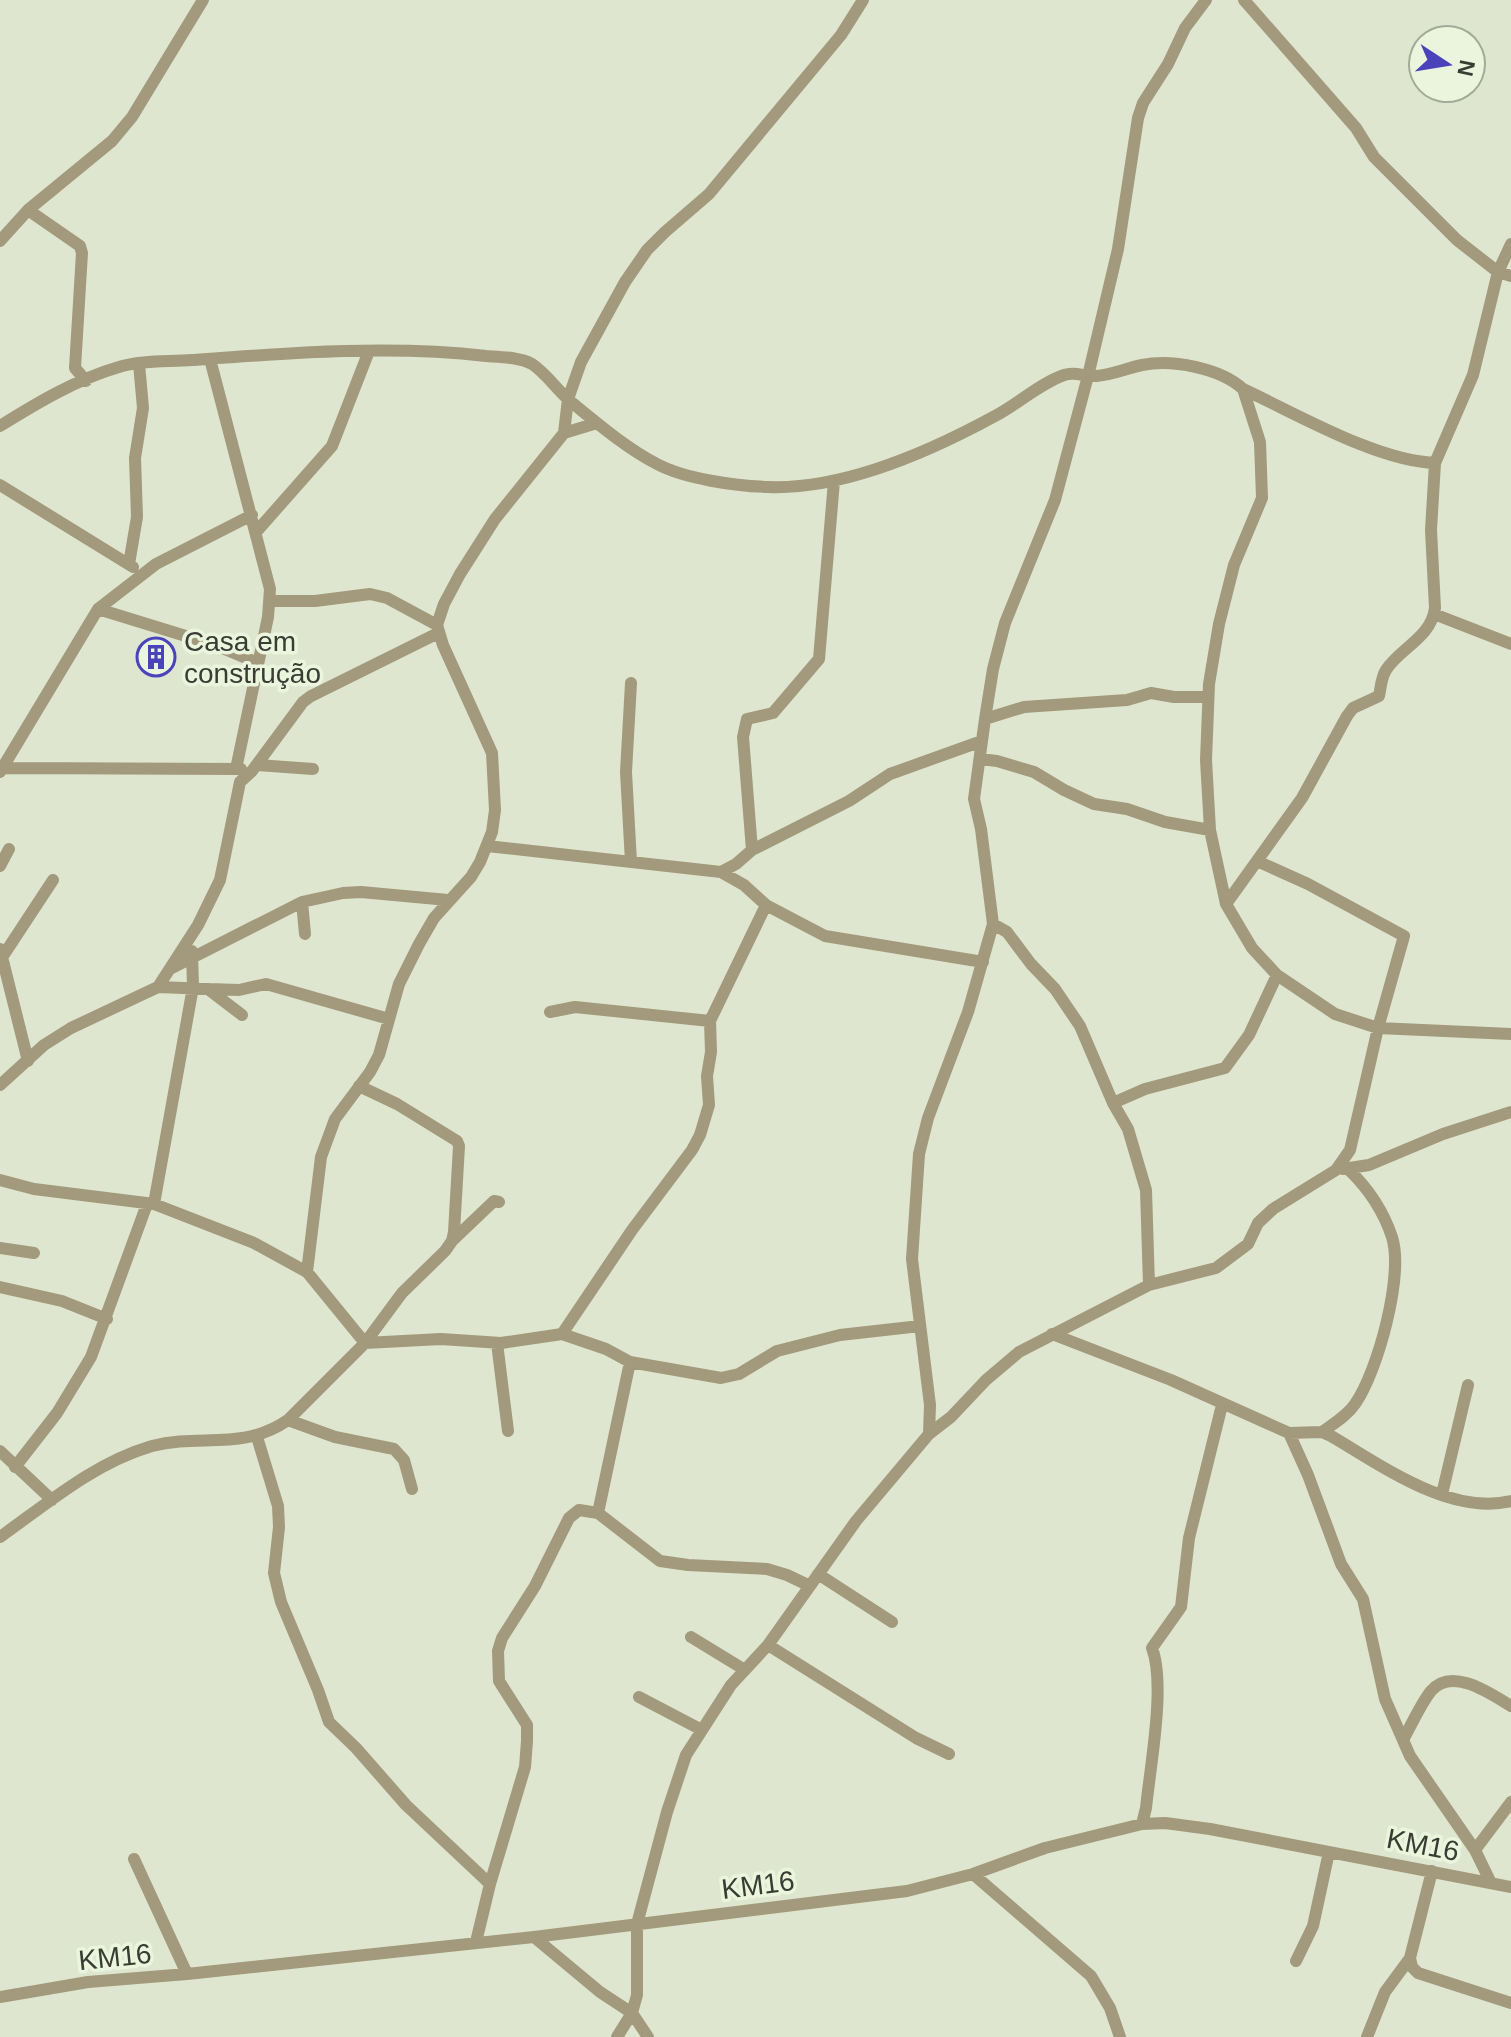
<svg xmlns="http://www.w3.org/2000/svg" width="1511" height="2037" font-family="Helvetica,sans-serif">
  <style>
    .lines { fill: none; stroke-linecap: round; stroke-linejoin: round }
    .minor { stroke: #a3997c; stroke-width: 12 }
    .labels { text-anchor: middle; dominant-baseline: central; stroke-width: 7; stroke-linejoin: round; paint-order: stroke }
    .poi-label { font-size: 28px; fill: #393c33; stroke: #ebf4dd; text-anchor: start }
    .street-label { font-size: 28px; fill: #393c33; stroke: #ebf4dd }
  </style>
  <rect width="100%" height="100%" fill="#dee6cf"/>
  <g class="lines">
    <path class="minor" d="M 1206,0 L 1185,28 L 1168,64 L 1143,103 L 1138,118 L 1118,249 L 1088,376 L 1055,500 L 1005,623 L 993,669 L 985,719 L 974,799 L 981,829 L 993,924 L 968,1012 L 928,1118 L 919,1154 L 912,1259 L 930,1405 L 929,1434 L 951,1417 L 986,1380 L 1019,1352 L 1149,1285 L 1216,1268 L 1248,1244 L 1258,1223 L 1273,1209 L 1336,1170 L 1350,1150 L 1378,1028 L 1404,936 L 1308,884 L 1257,861
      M 1244,0 L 1356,128 L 1374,157 L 1457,240 L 1498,272 L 1511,276
      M 28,210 L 80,246 L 82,253 L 75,368 L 86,381
      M 0,241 L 28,210 L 112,141 L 132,117 L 203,0
      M 210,359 L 270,589 L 268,617 L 236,769
      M 1243,389 L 1260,442 L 1262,498 L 1234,565 L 1219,624 L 1209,684 L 1206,760 L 1210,830 L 1226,904 L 1252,948 L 1277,975 L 1335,1014 L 1378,1028 L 1511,1034
      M 0,426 C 37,403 77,379 119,367 C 141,360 169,362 192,360 C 289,353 389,345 486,356 C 500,357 519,357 532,364 C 546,373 557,390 570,401 C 597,423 626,448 657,464 C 685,479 736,486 768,487 C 843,490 929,452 995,416 C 1018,404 1039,384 1064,375 C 1076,371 1084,377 1096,376 C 1112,375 1127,368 1142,365 C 1172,359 1220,368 1243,389 C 1297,414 1377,461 1435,463
      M 564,433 L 597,423
      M 0,485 L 133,567
      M 257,531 L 332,446 L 369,351
      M 129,564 L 137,517 L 135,458 L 143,408 L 139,364
      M 271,601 L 315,601 L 370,594 L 387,598 L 437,625
      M 98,609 L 215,645 L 258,663
      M 1434,614 L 1511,644
      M 985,719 L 1024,707 L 1127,700 L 1151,693 L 1174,697 L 1208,697
      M 980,759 L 997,761 L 1034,772 L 1064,790 L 1094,804 L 1127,809 L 1165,822 L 1210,830
      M 257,765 L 313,769
      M 4,768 L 241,769
      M 0,772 L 98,609 L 156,564 L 252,515
      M 487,846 L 721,872 L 744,885 L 766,905 L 825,936 L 983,962
      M 752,850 L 743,737 L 747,719 L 773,713 L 819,659 L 834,481
      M 631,862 L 626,772 L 631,683
      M 0,866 L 9,849
      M 721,872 L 736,864 L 752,850 L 849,801 L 890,774 L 982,741
      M 302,902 L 305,934
      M 1226,904 L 1302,798 L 1347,716 L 1353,708 L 1379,696 C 1381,687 1381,678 1386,670 C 1400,648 1431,638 1435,608 L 1431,530 L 1435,463 L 1473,375 L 1498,272 L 1511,244
      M 993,924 L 1007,932 L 1031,964 L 1055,989 L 1080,1026 L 1113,1103 L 1128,1129 L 1146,1190 L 1149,1285
      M 0,949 L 28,1061
      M 3,956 L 53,880
      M 172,968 L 302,902 L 343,893 L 361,892 L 448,900
      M 158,987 L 208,989 L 242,1015
      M 208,989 L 239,990 L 266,984 L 389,1019
      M 550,1012 L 575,1007 L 710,1021
      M 0,1085 L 44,1045 L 71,1028 L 158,987 L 198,925 L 220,880 L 240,782 L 252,771 L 303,702 L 311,696 L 438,633
      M 1113,1103 L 1145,1089 L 1225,1068 L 1249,1035 L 1277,975
      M 1343,1169 L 1369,1165 L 1443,1134 L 1511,1112
      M 0,1180 L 34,1189 L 154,1204 L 254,1243 L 307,1272 L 365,1343
      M 154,1204 L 193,987 L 192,951
      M 452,1241 L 494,1201 L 499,1202
      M 0,1248 L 34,1253
      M 307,1272 L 321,1157 L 335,1119 L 370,1072 L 379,1055 L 399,984 L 419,944 L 434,918 L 471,877 L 480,862 L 492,832 L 495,810 L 492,753 L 443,645 L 437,625 L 444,604 L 460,574 L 495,519 L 564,433 L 568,399 L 581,362 L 625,282 L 647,250 L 665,232 L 709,194 L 841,35 L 863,0
      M 0,1287 L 62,1301 L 107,1319
      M 562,1334 L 632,1230 L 692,1150 L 700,1135 L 709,1105 L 707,1076 L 711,1052 L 710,1021 L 766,905
      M 1052,1334 L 1171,1380 L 1289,1433 L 1322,1432 L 1331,1436 C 1381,1465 1450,1516 1511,1501
      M 365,1343 L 441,1339 L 501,1343 L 562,1334 L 606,1349 L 630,1362 L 721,1378 L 739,1374 L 777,1351 L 840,1335 L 920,1326
      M 497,1343 L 508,1431
      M 630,1362 L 598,1513 L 660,1561 L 688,1565 L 767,1569 L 787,1575 L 810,1586
      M 288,1420 L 335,1437 L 394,1449 L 404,1460 L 412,1489
      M 1322,1432 C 1333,1424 1347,1416 1355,1404 C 1378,1371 1404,1275 1392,1237 C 1383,1210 1368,1188 1348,1169
      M 1289,1433 L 1308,1475 L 1341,1564 L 1363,1599 L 1385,1699 L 1410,1756 L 1475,1850 L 1491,1883
      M 257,1437 L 278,1506 L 279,1527 L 274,1573 L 281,1602 L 318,1690 L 329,1722 L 356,1748 L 406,1805 L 490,1884
      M 0,1451 L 52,1500
      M 15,1467 L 57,1413 L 91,1357 L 147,1204
      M 1442,1494 L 1468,1385
      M 0,1537 C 48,1503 94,1463 152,1446 C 201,1433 241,1452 288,1420 L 365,1343 L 402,1293 L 445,1251 L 452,1241 L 454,1232 L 459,1146 L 457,1141 L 397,1104 L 359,1086
      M 818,1574 L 892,1622
      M 691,1637 L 745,1670
      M 768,1645 L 916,1738 L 949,1754
      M 639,1697 L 700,1729
      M 1403,1740 C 1412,1724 1420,1705 1431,1691 C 1452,1666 1491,1694 1511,1706
      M 1142,1824 L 1146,1808 C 1150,1767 1166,1685 1152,1648 L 1181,1607 L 1189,1538 L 1222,1405
      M 1475,1850 L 1511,1802
      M 134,1859 L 187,1974
      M 1432,1871 L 1410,1958 L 1412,1967 L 1418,1973 L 1511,2003
      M 973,1874 L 1091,1976 L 1110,2008 L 1120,2037
      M 534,1937 L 600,1992 L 632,2013 L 648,2037
      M 476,1942 L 490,1884 L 525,1767 L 527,1741 L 527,1725 L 499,1681 L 498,1651 L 502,1638 L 535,1586 L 569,1518 L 579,1510 L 598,1513
      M 1296,1961 L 1313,1926 L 1329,1852
      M 0,1997 L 88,1982 L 187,1974 L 534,1937 L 907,1891 L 973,1874 L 1045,1848 L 1142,1824 L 1165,1823 L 1210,1829 L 1511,1887
      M 617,2037 L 632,2013 L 637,1995 L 637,1924 L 667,1812 L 686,1755 L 731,1685 L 768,1645 L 856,1521 L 929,1434
      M 1367,2037 L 1385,1992 L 1410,1958"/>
  </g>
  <defs>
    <symbol id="building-ring" viewBox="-11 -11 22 22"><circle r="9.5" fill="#ebf4dd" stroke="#4b43ba" stroke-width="1.5"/><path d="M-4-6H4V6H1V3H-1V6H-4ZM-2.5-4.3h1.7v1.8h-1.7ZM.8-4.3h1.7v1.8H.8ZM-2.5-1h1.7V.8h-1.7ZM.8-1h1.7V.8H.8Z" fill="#4b43ba"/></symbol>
  </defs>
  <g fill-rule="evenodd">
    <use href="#building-ring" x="134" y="635" width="44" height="44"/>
  </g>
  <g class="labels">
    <g class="poi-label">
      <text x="184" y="641">Casa em<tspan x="184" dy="32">construção</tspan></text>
    </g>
    <g class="street-label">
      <text transform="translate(1423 1845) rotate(11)">KM16</text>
      <text transform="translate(758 1885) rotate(-7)">KM16</text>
      <text transform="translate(115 1957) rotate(-6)">KM16</text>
    </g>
  </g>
  <g transform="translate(1447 64) rotate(102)"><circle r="38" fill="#ebf4dd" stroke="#a4aa99" stroke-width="2"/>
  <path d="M0-6L14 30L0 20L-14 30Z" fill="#4b43ba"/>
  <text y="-12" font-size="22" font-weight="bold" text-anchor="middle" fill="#393c33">N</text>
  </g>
</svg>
